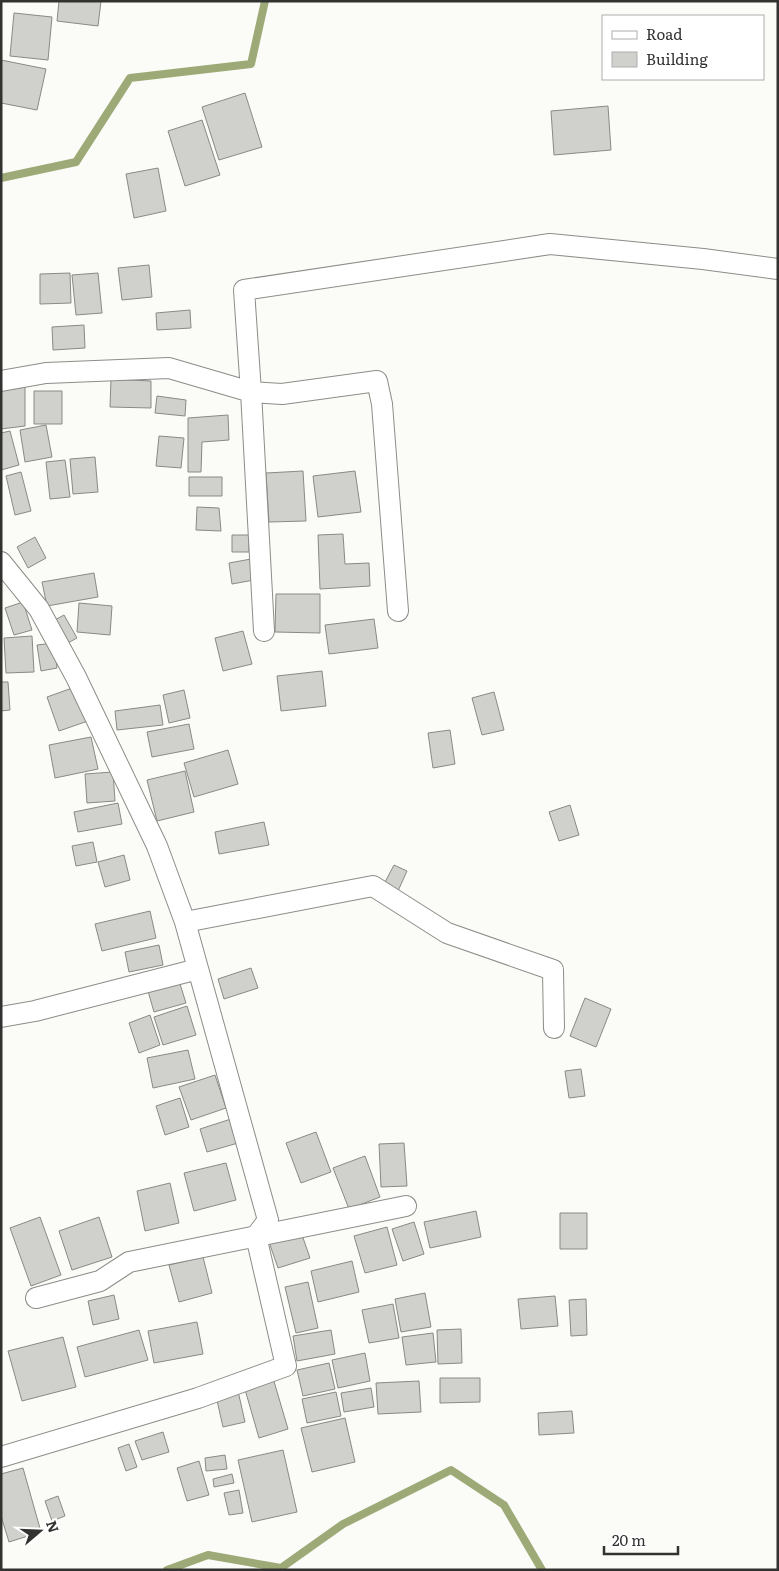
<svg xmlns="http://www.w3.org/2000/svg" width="779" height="1571" font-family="Literata,serif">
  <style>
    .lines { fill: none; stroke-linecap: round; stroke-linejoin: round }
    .stream { stroke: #9daa77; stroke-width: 8 }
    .building { fill: #d0d1cc; stroke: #898a85 }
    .street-casing { stroke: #8b8d88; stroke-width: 22 }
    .street { stroke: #fff; stroke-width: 20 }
  </style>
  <rect width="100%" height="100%" fill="#fbfcf7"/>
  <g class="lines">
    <path class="stream" d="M 1,178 L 76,162 L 130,78 L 251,64 L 265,1
      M 167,1570 L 208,1555 L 281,1568 L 343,1524 L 451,1470 L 504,1505 L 542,1570"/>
  </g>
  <path class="building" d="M 59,1 L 101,1 L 98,26 L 57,21 Z
    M 14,13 L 52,17 L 48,60 L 10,56 Z
    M 1,60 L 46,69 L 37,110 L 1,103 Z
    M 245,93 L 262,147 L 219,160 L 202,107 Z
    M 608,106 L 611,150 L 554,155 L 551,111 Z
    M 202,120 L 220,175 L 185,186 L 168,131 Z
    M 158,168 L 166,211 L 134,218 L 126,174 Z
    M 149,265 L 152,297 L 122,300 L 118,268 Z
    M 70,273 L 71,303 L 40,304 L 40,274 Z
    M 98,273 L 102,313 L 76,315 L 72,275 Z
    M 190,310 L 191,328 L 157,330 L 156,313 Z
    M 84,325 L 85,348 L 53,350 L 52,327 Z
    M 111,379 L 151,381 L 151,408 L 110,407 Z
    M 25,387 L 25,426 L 1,429 L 1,391 Z
    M 34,391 L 62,391 L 62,424 L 34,424 Z
    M 157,396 L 186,400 L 185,416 L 155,413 Z
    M 228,415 L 229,440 L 202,442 L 201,472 L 188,472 L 188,418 Z
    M 46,425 L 52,457 L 25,462 L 20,430 Z
    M 10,431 L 19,465 L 1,470 L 1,433 Z
    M 159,436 L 184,438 L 181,468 L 156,466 Z
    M 95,457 L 98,492 L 73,494 L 70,459 Z
    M 65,460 L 70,497 L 50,499 L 46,462 Z
    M 303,471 L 306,521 L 269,522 L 266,473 Z
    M 355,471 L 361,512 L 318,517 L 313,476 Z
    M 21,472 L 31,511 L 15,515 L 6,476 Z
    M 189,477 L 222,477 L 222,496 L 189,496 Z
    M 197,507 L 219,508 L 221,531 L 196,530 Z
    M 343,534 L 345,564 L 369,563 L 370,586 L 320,589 L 318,535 Z
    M 232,535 L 249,535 L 249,552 L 232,552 Z
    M 35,537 L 46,558 L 28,568 L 17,547 Z
    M 251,559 L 254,580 L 232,584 L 229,563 Z
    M 94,573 L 98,597 L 47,606 L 42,582 Z
    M 276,594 L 320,594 L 320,633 L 275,632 Z
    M 23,602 L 32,630 L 14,635 L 5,608 Z
    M 79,603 L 112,606 L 110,635 L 77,632 Z
    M 64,615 L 77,638 L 64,645 L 51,622 Z
    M 374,619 L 378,648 L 329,654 L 325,625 Z
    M 243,631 L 252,664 L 223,671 L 215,638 Z
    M 32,636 L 34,672 L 6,673 L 4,638 Z
    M 54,643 L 57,668 L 41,671 L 37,645 Z
    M 322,671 L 326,706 L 281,711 L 277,676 Z
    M 1,682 L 8,682 L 10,710 L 1,711 Z
    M 75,687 L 88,721 L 59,731 L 47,697 Z
    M 184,690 L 190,718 L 169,723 L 163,695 Z
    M 494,692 L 504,730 L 482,735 L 472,698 Z
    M 160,705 L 163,725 L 117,730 L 115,711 Z
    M 189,724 L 194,749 L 152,757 L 147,732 Z
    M 450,730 L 455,764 L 433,768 L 428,733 Z
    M 91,737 L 98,769 L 55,778 L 49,745 Z
    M 228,750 L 238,784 L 194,797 L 184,763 Z
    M 185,771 L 194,812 L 157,821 L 147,780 Z
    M 113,772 L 115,801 L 87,803 L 85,774 Z
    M 118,803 L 122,824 L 78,832 L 74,812 Z
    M 570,805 L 579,835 L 559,841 L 549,812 Z
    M 264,822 L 269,845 L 219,854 L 215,832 Z
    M 93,842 L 97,862 L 76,866 L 72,846 Z
    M 124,855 L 130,880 L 105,887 L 98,862 Z
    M 394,865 L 407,871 L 398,891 L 384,884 Z
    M 150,911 L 156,938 L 102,951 L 95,924 Z
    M 159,945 L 163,965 L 129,972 L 125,952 Z
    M 251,968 L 258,988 L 224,999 L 218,979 Z
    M 179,981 L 186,1003 L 154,1012 L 148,991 Z
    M 585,998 L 611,1009 L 596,1047 L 570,1036 Z
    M 187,1006 L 196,1035 L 163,1045 L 154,1017 Z
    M 150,1015 L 160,1045 L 139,1053 L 129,1023 Z
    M 188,1050 L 195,1079 L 153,1088 L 147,1058 Z
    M 581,1069 L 585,1096 L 569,1098 L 565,1071 Z
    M 215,1075 L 226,1108 L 191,1120 L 179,1087 Z
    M 180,1098 L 189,1127 L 165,1135 L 156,1106 Z
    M 231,1119 L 238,1143 L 207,1152 L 200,1129 Z
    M 316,1132 L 331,1172 L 301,1183 L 286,1143 Z
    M 404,1143 L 407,1186 L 381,1187 L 379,1144 Z
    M 365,1156 L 380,1197 L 349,1209 L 333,1168 Z
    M 226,1163 L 236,1200 L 194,1211 L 184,1173 Z
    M 170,1183 L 179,1223 L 145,1231 L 137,1191 Z
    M 476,1211 L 481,1237 L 430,1248 L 424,1222 Z
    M 560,1213 L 587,1213 L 587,1249 L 560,1249 Z
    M 40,1217 L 61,1275 L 31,1286 L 10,1228 Z
    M 99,1217 L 112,1257 L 72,1270 L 59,1231 Z
    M 414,1222 L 424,1254 L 403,1261 L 392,1229 Z
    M 387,1227 L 397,1265 L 365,1273 L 354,1236 Z
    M 301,1232 L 310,1258 L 278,1268 L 269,1242 Z
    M 203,1257 L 212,1293 L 179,1302 L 169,1265 Z
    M 352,1261 L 359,1292 L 318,1302 L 311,1271 Z
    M 308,1282 L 318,1328 L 296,1333 L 285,1287 Z
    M 425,1293 L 431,1327 L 401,1332 L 395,1299 Z
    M 114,1295 L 119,1319 L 93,1325 L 88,1301 Z
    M 555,1296 L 558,1326 L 521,1329 L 518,1299 Z
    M 586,1299 L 587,1335 L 571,1336 L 569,1300 Z
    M 393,1304 L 399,1338 L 369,1343 L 362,1310 Z
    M 197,1322 L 203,1354 L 154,1363 L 148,1331 Z
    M 461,1329 L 462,1363 L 438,1364 L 437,1330 Z
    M 139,1330 L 148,1360 L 85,1377 L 77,1347 Z
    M 331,1330 L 335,1354 L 297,1361 L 293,1336 Z
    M 433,1333 L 436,1362 L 406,1365 L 402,1337 Z
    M 63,1337 L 76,1387 L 22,1401 L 8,1351 Z
    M 365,1353 L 370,1381 L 338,1388 L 332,1360 Z
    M 329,1363 L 335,1389 L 303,1396 L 297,1370 Z
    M 273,1378 L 288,1429 L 259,1438 L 244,1386 Z
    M 440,1378 L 480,1378 L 480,1402 L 440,1403 Z
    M 419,1381 L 421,1412 L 378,1414 L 376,1383 Z
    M 371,1388 L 374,1407 L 344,1412 L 341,1393 Z
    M 238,1391 L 245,1422 L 223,1427 L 216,1396 Z
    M 336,1392 L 341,1416 L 307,1423 L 302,1399 Z
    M 572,1411 L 574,1433 L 539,1435 L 538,1413 Z
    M 345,1418 L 355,1462 L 312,1472 L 301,1428 Z
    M 163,1432 L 169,1452 L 142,1460 L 135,1441 Z
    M 129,1444 L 137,1467 L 126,1471 L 118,1448 Z
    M 283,1450 L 297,1512 L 252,1522 L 238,1460 Z
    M 225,1455 L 227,1469 L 206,1471 L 205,1458 Z
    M 199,1461 L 209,1495 L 187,1501 L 177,1468 Z
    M 23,1468 L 41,1532 L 9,1542 L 1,1516 L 1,1474 Z
    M 232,1474 L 234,1483 L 214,1487 L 213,1479 Z
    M 239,1490 L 243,1513 L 229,1515 L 224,1493 Z
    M 58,1496 L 65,1516 L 52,1521 L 45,1501 Z"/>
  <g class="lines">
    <defs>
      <path id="street" d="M 1,381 L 46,373 L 169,368 L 251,392 L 244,290 L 550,244 L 703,259 L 778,269
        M 1,562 L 39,609 L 76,677 L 157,846 L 185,922 L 268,1220 L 256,1236 L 286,1366 L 198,1398 L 1,1457
        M 264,631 L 251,392 L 282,394 L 377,381 L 382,404 L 398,611
        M 185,922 L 373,886 L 447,933 L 553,970 L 554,1028
        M 1,1017 L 35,1011 L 198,969
        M 36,1298 L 100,1281 L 129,1262 L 406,1206"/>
    </defs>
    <use href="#street" class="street-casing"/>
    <use href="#street" class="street"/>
  </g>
  <rect width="779" height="1571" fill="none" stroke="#323331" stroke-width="5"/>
  <rect x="602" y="15" width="162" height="65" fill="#ffffff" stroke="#adadad"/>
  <rect x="612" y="31" width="25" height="8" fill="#ffffff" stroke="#adadad"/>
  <text x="646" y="40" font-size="15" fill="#323331">Road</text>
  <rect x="612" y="52" width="25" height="15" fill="#d0d1cc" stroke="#adadad"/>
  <text x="646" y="65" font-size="15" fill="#323331">Building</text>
  <g transform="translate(40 1531) rotate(71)" stroke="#ffffff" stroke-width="4" paint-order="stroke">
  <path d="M0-4L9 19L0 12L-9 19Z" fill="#323331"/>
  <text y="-8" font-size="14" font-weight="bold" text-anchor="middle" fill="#323331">N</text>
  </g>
  <path d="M604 1546v8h74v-8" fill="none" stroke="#323331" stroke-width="2.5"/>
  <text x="612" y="1546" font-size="15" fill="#323331" stroke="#ffffff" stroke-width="4" paint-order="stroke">20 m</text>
</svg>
